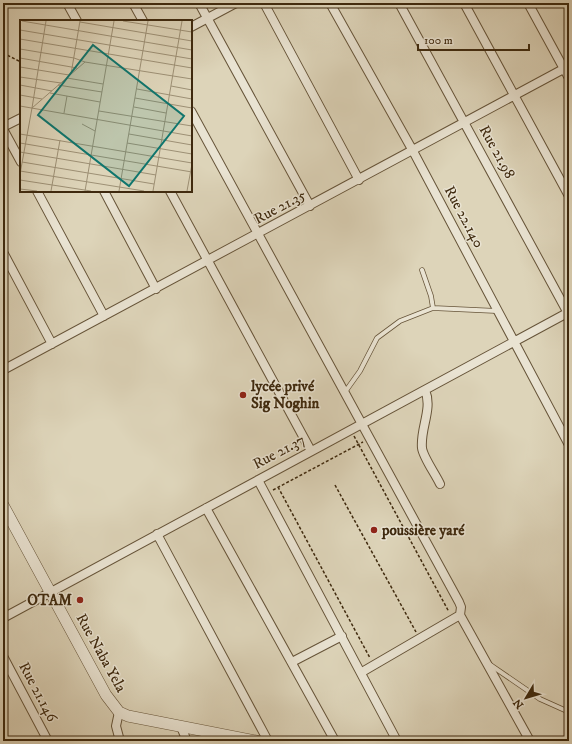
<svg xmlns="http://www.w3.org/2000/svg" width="572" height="744" font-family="'IM FELL DW Pica',serif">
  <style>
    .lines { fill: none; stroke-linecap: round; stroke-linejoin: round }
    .service-casing { stroke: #665439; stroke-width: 5.5 }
    .minor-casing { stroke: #665439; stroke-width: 10 }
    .tertiary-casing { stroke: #665439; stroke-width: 12 }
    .path { stroke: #3e290e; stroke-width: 1.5; stroke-dasharray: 3 2; stroke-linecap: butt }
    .service { stroke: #e9e3d2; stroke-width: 4 }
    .minor { stroke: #e9e3d2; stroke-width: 8 }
    .tertiary { stroke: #e9e3d2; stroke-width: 11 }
    .poi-dot { fill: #8f2418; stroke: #e9e3d2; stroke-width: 1.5 }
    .labels { text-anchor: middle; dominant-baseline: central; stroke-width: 3; stroke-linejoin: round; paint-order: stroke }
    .street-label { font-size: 15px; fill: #3e290e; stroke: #e9e3d2 }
    .poi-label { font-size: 15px; font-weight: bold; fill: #3e290e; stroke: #e9e3d2; text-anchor: start }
    .inset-road { fill: none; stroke: #9d9075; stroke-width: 1 }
    .view { fill: #0f766e; fill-opacity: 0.15; stroke: #0f766e; stroke-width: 2 }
    .inset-edge { fill: none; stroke: #3e290e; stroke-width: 2 }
  </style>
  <rect width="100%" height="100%" fill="#ddd4b9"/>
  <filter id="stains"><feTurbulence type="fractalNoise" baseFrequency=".005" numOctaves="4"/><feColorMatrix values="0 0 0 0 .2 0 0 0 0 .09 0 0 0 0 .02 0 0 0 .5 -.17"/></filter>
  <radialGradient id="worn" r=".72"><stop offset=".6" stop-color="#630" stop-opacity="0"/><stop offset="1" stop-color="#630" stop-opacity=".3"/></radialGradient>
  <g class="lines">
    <defs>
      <path id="service" d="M 422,270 L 431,296 L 433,308
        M 345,392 L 360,371 L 377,338 L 400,321 L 433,308 L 497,311
        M 489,664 L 540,699 L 569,712"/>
      <path id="minor" d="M 67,3 L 77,21
        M 133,3 L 143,21
        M 199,3 L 310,206
        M 264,3 L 359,180
        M 330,3 L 413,151 L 569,445
        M 399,3 L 569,315
        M 464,3 L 569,196
        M 528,3 L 569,78
        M 191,27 L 236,3
        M 191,111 L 459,602 L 461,607 L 460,615 L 530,741
        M 3,127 L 21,118
        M 3,129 L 21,162
        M 37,191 L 104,316
        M 104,191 L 156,289
        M 170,191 L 311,451
        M 3,252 L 52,344
        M 3,370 L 569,66
        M 425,390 C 433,409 420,428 422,448 C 423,457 436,475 440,484
        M 258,480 L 397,741
        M 206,508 L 335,741
        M 157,534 L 268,741
        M 3,618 L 569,312
        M 3,656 L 48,741
        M 292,662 L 342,636
        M 362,672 L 460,615
        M 119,712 L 116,726 L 120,741
        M 181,727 L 187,741"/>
      <path id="tertiary" d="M 3,505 L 106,695 L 119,712 L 128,716 L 256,741"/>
    </defs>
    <use href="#service" class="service-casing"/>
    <use href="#minor" class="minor-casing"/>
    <use href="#tertiary" class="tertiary-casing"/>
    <path class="path" d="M 3,46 L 3,83
      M 3,53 L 21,62
      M 354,436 L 449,612
      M 335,485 L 416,632
      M 278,487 L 370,658
      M 273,490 L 363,442"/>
    <use href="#service" class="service"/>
    <use href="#minor" class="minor"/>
    <use href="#tertiary" class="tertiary"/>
  </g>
  <g class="poi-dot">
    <circle cx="243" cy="395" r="4"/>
    <circle cx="374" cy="530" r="4"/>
    <circle cx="80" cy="600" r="4"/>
  </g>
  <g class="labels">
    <g class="street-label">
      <text transform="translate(497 152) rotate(61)">Rue 21.98</text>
      <text transform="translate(280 207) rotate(-28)">Rue 21.35</text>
      <text transform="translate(464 217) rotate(62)">Rue 22.140</text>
      <text transform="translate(279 452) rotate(-28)">Rue 21.37</text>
      <text transform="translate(101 653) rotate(61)">Rue Naba Yela</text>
      <text transform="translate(38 692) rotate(62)">Rue 21.146</text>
    </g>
    <g class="poi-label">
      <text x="251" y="386">lycée privé<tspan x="251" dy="17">Sig Noghin</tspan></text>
      <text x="382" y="530">poussière yaré</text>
      <text x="72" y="600" text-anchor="end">OTAM</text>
    </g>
  </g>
  <g transform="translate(20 20)">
    <rect width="172" height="172" fill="#ddd4b9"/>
    <path class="inset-road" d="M 2,1 L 172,30M 103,1 L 172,12M 60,2 L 172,21M 0,10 L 172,39M 0,19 L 172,48M 0,29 L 54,38 L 65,42M 0,38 L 57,48M 0,47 L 49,55M 51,54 L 60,1M 0,57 L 41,63M 47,58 L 83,64M 0,65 L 32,71M 38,65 L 82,72M 151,66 L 172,70M 117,69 L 172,79M 30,73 L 80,82M 0,75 L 22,79M 115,78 L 172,88M 0,86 L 172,116M 114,87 L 146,93M 12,88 L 26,1M 79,91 L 172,106M 44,93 L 47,76M 62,104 L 75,111M 0,114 L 172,143M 109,114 L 172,125M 0,123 L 172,152M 107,123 L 172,134M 0,132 L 136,155M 2,142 L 134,164M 0,151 L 124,171M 0,154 L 12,88 L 65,42 L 172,59M 0,160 L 71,171M 0,169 L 17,171M 31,171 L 40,120M 65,171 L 94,1M 99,171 L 128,1M 133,171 L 162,1M 167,171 L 172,144"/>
    <path class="view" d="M 73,25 L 164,96 L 109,166 L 18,95 Z"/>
    <rect width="172" height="172" class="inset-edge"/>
  </g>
  <rect width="572" height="744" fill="none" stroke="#ddd4b9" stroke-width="16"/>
  <rect x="4" y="4" width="564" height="736" fill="none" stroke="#3e290e" stroke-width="2"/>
  <rect x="8" y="8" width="556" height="728" fill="none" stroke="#3e290e"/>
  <g transform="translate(526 698) rotate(232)" stroke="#e9e3d2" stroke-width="3" paint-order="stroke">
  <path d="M0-3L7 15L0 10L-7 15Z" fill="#3e290e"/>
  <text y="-6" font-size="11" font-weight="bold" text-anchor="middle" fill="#3e290e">N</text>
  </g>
  <path d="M418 44v6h111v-6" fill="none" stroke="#3e290e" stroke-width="2"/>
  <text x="424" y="44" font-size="12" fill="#3e290e" stroke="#e9e3d2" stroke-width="3" paint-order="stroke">100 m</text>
  <rect width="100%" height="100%" filter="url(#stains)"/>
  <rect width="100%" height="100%" fill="url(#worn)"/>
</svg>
